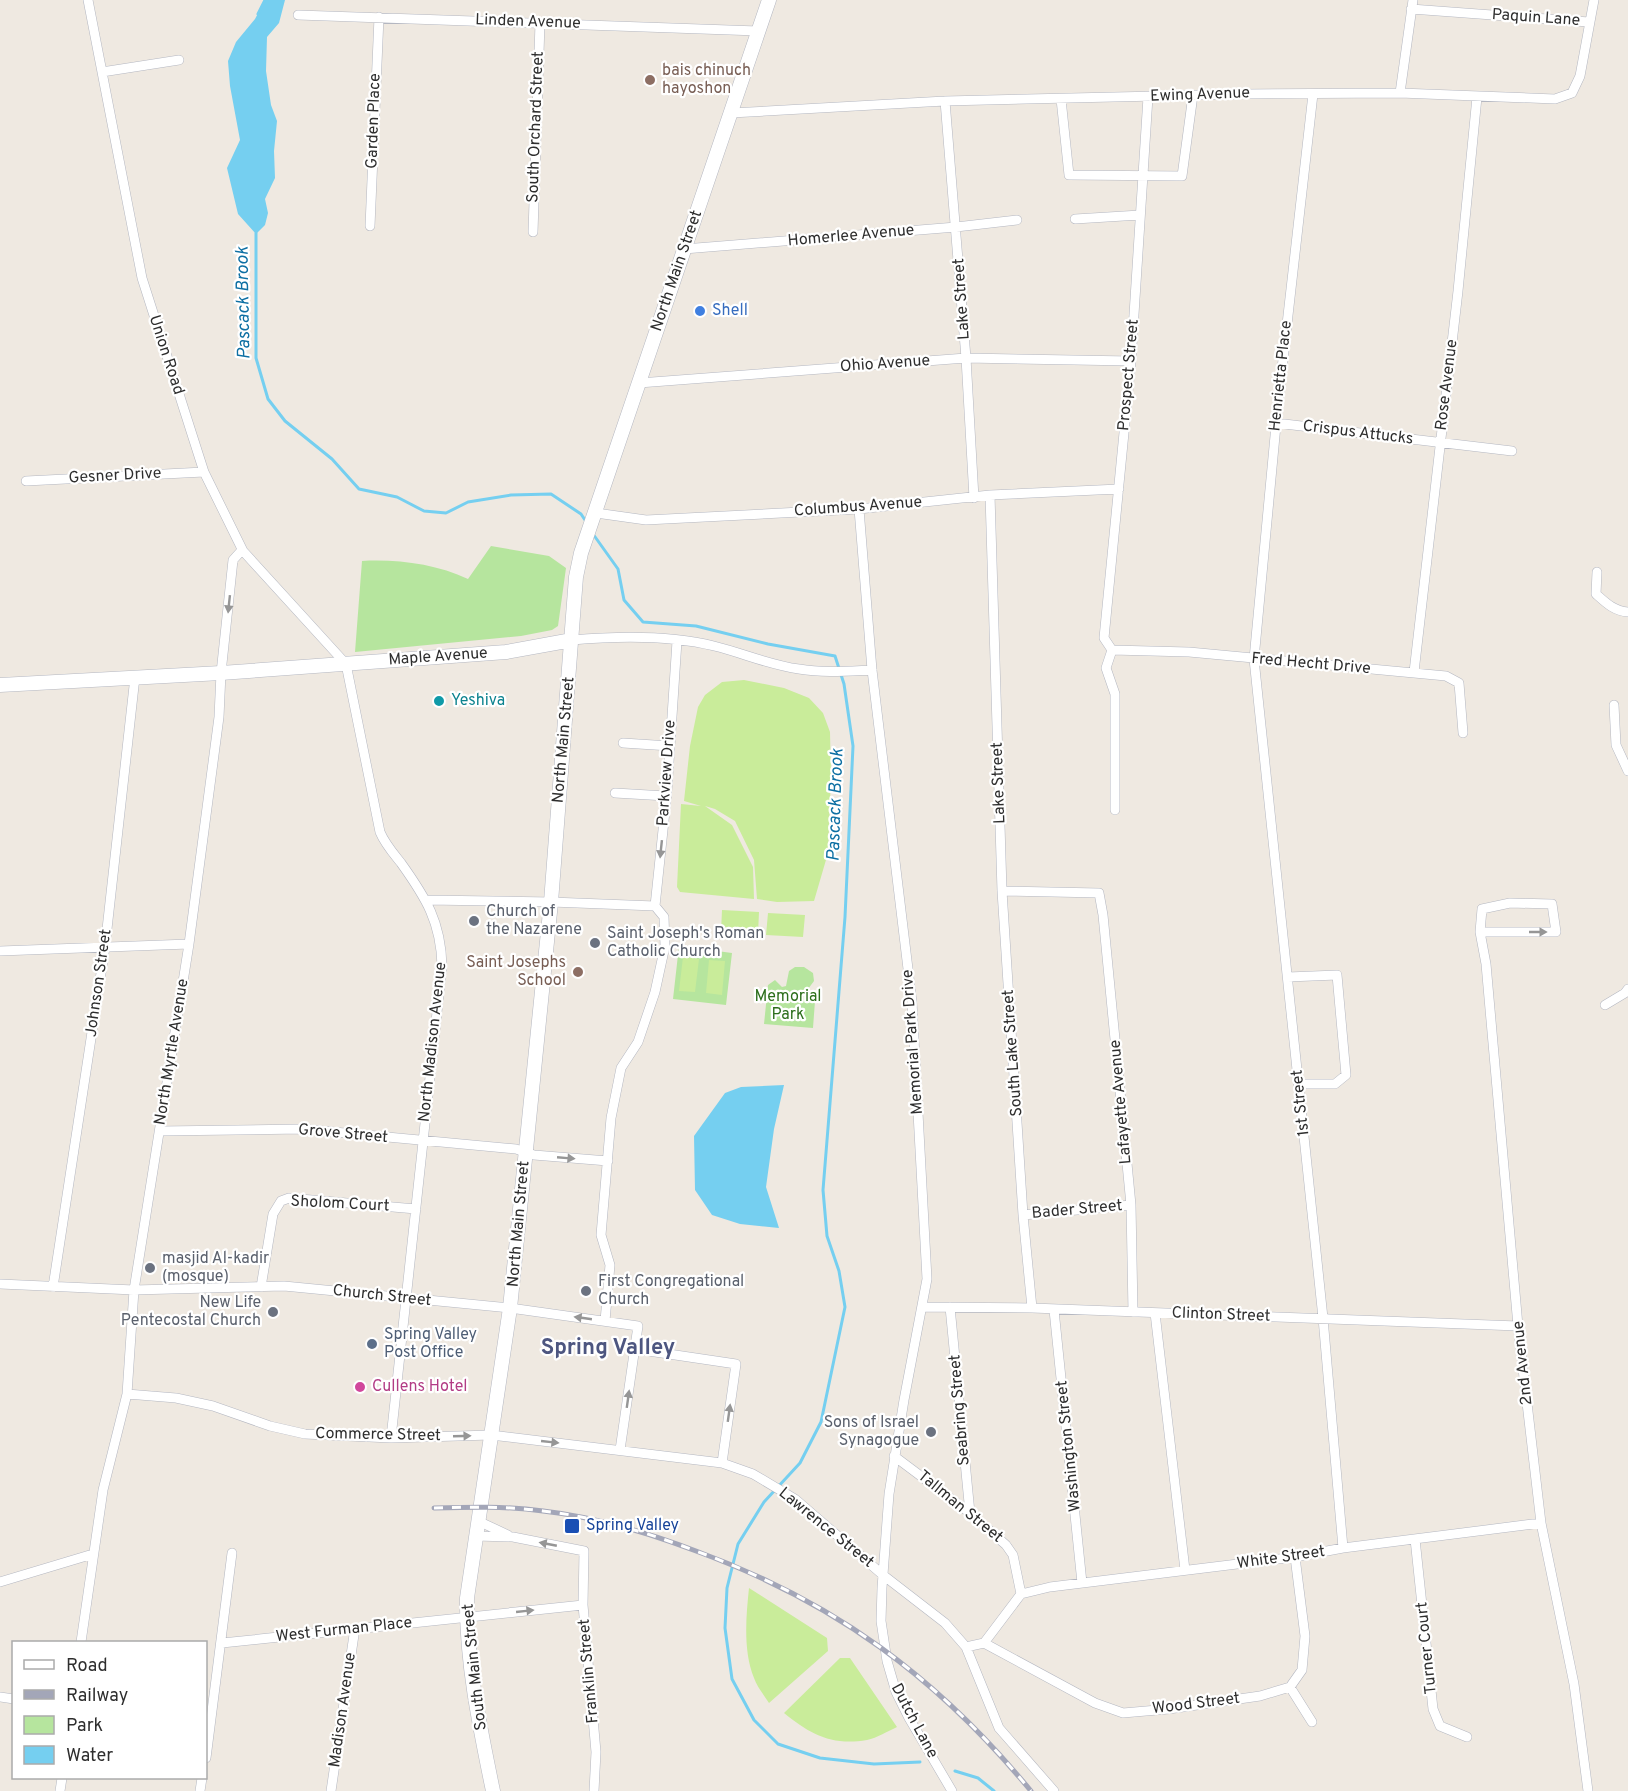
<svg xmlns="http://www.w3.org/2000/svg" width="1628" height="1791" font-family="Overpass,sans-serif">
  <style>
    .green { fill: #b6e59e }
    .pitch { fill: #c9ec9a }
    .water { fill: #75cff0 }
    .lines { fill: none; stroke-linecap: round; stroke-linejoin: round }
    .stream { stroke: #75cff0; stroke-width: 3 }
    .street-casing { stroke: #b4b7c1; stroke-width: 10 }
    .secondary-casing { stroke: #b4b7c1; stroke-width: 15 }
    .street { stroke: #fff; stroke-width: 9 }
    .secondary { stroke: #fff; stroke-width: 14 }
    .rail-casing { stroke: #a3a6b8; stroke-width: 5 }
    .rail { stroke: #fff; stroke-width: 3; stroke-dasharray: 9; stroke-linecap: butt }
    .oneway { fill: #969696 }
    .education-dot { fill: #8d6e63; stroke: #fff; stroke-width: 2 }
    .shop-dot { fill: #3f7fe0; stroke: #fff; stroke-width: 2 }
    .culture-dot { fill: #0f9aa8; stroke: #fff; stroke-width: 2 }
    .worship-dot { fill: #6b7280; stroke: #fff; stroke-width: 2 }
    .service-dot { fill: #5c6f8a; stroke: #fff; stroke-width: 2 }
    .hotel-dot { fill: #d1479c; stroke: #fff; stroke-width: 2 }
    .transit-dot { fill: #1a4fb4; stroke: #fff; stroke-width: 2 }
    .labels { text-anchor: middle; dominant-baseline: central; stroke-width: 4.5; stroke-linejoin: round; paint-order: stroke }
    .street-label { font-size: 16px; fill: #2e2e2e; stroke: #fff }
    .education-label { font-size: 16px; fill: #785e54; stroke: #fff; text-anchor: start }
    .shop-label { font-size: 16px; fill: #366cbe; stroke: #fff; text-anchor: start }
    .culture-label { font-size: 16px; fill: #0d838f; stroke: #fff; text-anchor: start }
    .worship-label { font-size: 16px; fill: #5b616d; stroke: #fff; text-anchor: start }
    .park-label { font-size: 16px; fill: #2c6e1b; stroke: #fff }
    .service-label { font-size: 16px; fill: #4e5e75; stroke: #fff; text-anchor: start }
    .hotel-label { font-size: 16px; fill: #b23c85; stroke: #fff; text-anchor: start }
    .transit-label { font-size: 16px; fill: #164399; stroke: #fff; text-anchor: start }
    .water-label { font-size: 18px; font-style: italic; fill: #0d6fa3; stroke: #fff }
    .district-label { font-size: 22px; font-weight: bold; fill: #4d5680; stroke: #fff }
  </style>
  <rect width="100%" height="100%" fill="#efe9e1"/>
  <path class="green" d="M 491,546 L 549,556 L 566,568 L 558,626 L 552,630 L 521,636 L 355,652 L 362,561 C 397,559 436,564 468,579 Z
    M 679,946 L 732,953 L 726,1005 L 673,999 Z
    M 795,967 L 804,967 L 813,973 L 814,981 L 805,993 L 808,1000 L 815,1001 L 813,1028 L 764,1024 L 768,985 L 775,980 L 782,987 L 786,986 L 789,971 Z"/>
  <path class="pitch" d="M 744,680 L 784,688 L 809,698 L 823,713 L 830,732 L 831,776 L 828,853 L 814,901 L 777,902 L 757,899 L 754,860 L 735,821 L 715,809 L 705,806 L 732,825 L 753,867 L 754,899 L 680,892 L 677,887 L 681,804 L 701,806 L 684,801 L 690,746 L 698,707 L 705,695 L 722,682 Z
    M 722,910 L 759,912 L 758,934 L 721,932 Z
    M 768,913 L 805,915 L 803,937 L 766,935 Z
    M 683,957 L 699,959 L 695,992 L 679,991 Z
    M 709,960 L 725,961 L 722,995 L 706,993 Z
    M 749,1588 L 827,1638 L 828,1651 L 769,1703 C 764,1695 757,1687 754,1678 C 743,1651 746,1617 749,1588 Z
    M 840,1658 L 850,1658 L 897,1727 C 888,1731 877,1738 867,1740 C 831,1746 810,1734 784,1713 Z"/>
  <path class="water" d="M 265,0 L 285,0 L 279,23 L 267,37 L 266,71 L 271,105 L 277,121 L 274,151 L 275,178 L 265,199 L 268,213 L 265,225 L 256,234 L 238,214 L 227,168 L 240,140 L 230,86 L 228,61 L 236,42 L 255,19 Z
    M 784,1085 L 774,1129 L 766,1187 L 779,1228 L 740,1224 L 712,1215 L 695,1190 L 694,1136 L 725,1093 L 741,1087 Z"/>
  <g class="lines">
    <path class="stream" d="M 258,14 L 265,0
      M 256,233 L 256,358 L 268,399 L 285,421 L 332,459 L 359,489 L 397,497 L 424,511 L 446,513 L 468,502 L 511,495 L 551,494 L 581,514 L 587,523
      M 593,534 L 618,569 L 624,600 L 643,622 L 696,626 L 768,644 L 835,656 L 844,684 L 853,746 L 845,917 L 823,1190 L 827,1236 L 839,1271 L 845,1307 L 821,1422 L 800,1463 L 764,1502 L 738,1544 L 727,1588 L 725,1628 L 732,1679 L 754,1720 L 778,1744 L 820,1758 L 874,1764 L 920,1762
      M 955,1771 L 978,1778 L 994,1791"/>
    <defs>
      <path id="street" d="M 88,0 L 142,278 L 204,472 L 243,551 L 346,664 L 380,832 C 385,844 393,853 401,863 C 426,898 441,922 442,966 L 391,1438
        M 1411,9 L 1589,22
        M 298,15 L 758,31
        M 102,72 L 179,60
        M 1400,93 L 1413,0
        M 1313,94 L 1278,404 L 1254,659 L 1323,1318 L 1343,1548
        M 1061,99 L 1069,175 L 1182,176 L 1193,95
        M 945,101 L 966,358 L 974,498
        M 731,113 L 945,101 L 1245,94 L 1400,93 L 1555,99 L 1572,93 L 1580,76 L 1594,0
        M 1075,219 L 1140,215
        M 370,226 L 379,17
        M 533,232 L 540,23
        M 684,249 L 956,227 L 1017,220
        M 639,383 L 966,358 L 1131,361
        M 1276,423 L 1512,451
        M 26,481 L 204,472
        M 990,495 L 1002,891 L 1023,1215 L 1032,1308
        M 859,509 L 872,670 L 912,1002 L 927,1279 L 904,1400 L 889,1494 L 882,1588 L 881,1621 L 887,1661 L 896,1692 L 909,1718 L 952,1791
        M 596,513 L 646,520 L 859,509 L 990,495 L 1119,489
        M 1597,572 L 1596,594 C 1606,603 1614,611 1628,612
        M 572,640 C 617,636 670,635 714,646 C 743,653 769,665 799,669 C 823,673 848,671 872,670
        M 1112,650 L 1104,638 L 1131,361 L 1148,97
        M 1112,650 L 1189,652 L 1446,676 L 1459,683 L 1463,733
        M 1112,650 L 1106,668 L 1115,694 L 1115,810
        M 1414,672 L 1458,291 L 1477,97
        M 1614,705 L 1616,745 L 1628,771
        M 623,743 L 670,746
        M 615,793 L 666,796
        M 1002,891 L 1099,893 L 1103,915 L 1131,1205 L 1133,1312
        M 427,900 L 551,902 L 655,906
        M 655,906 L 667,792 L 677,641
        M 1480,932 L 1556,932 L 1552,904 L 1510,903 L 1482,909 L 1480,932 L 1486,964 L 1518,1326 L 1541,1523 L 1574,1684 L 1588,1791
        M 0,951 L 189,944
        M 1288,977 L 1337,975 L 1346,1075 L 1335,1084 L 1299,1084
        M 1605,1005 L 1625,993 L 1628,989
        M 160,1131 L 302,1129 L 516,1149 L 534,1155 L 608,1161
        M 1023,1215 L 1131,1205
        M 0,1284 L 134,1290 L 284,1286 L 510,1308 L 638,1326 L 620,1450
        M 53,1287 L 105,947 L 135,677
        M 261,1287 L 273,1214 L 281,1201 L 289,1198 L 416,1209
        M 923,1307 L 1032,1308 L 1518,1326
        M 950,1307 L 970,1513
        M 1054,1310 L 1082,1583
        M 1155,1313 L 1185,1570
        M 605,1321 L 610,1265 L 601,1235 L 611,1118 L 621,1068 L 638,1042 L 655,992 L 665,946 L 664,917 L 655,906
        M 635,1349 L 736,1364 L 722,1463
        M 127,1394 L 176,1398 L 213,1406 L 270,1426 L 305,1434 L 391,1438 L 491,1435 L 722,1463 L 753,1474 L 795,1499 L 883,1575 L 945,1623 L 966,1647 L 999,1728 L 1054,1791
        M 894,1456 L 970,1513 L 1006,1545 L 1013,1555 L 1021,1594 L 984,1643 L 966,1647
        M 478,1521 L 508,1535
        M 476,1536 L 513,1537 L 584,1551 L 583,1605 L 596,1752 L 594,1791
        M 1415,1539 L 1433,1709 L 1440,1726 L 1467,1737
        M 0,1582 L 93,1554
        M 1021,1594 L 1050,1587 L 1295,1557 L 1343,1548 L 1541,1523
        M 81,1642 L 103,1490 L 127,1394 L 134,1290 L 189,944 L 219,717 L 221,673 L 233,560 L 242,550
        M 222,1643 L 583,1605
        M 984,1643 L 1095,1703 L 1123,1713 L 1169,1709 L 1260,1696 L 1290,1687 L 1302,1670 L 1305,1636 L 1295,1557
        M 1290,1687 L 1312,1722
        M 0,1697 L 14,1699
        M 206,1758 L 232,1553
        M 60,1791 L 62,1778
        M 200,1791 L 202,1778
        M 331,1791 L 355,1628"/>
      <path id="secondary" d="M 0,685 L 221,673 L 506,652 L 572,640
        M 493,1791 C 480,1728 466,1662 467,1598 L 510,1308 L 551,902 L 576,577 L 581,553 L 769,0"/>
    </defs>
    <use href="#street" class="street-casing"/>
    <use href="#secondary" class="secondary-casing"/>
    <use href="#street" class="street"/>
    <use href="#secondary" class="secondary"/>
    <defs>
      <path id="rail" d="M 434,1508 C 470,1507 506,1506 543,1511 C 596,1517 646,1532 696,1551 C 835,1602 937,1677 1031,1791"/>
    </defs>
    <use href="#rail" class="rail-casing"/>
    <use href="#rail" class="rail"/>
  </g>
  <defs><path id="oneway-solid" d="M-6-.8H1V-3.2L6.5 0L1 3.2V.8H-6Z" transform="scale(1.5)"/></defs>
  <g class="oneway">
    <use href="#oneway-solid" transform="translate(229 604) rotate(96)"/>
    <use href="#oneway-solid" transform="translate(661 849) rotate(96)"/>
    <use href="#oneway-solid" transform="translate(1538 932)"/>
    <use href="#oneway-solid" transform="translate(566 1158) rotate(5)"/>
    <use href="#oneway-solid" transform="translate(583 1318) rotate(-172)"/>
    <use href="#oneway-solid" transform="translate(628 1399) rotate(-82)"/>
    <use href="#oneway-solid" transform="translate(729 1413) rotate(-82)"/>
    <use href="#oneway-solid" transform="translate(462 1436) rotate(-2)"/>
    <use href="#oneway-solid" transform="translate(550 1442) rotate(6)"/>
    <use href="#oneway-solid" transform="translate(548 1544) rotate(-169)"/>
    <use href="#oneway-solid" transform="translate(525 1611) rotate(-6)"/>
  </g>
  <g class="education-dot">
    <circle cx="650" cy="80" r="6"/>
    <circle cx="578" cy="972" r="6"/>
  </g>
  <circle class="shop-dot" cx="700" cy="311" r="6"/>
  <circle class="culture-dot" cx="439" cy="701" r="6"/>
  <g class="worship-dot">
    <circle cx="474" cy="921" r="6"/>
    <circle cx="595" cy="943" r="6"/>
    <circle cx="150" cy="1268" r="6"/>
    <circle cx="586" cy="1291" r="6"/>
    <circle cx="273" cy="1312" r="6"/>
    <circle cx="931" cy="1432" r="6"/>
  </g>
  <circle class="service-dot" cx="372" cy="1344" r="6"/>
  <circle class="hotel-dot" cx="360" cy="1387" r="6"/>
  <rect class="transit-dot" x="564" y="1518" width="16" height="16" rx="3"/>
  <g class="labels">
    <g class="street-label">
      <text transform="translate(1536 18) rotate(4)">Paquin Lane</text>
      <text transform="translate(528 22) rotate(2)">Linden Avenue</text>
      <text transform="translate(1200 95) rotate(-2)">Ewing Avenue</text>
      <text transform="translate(374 121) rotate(-88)">Garden Place</text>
      <text transform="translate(536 127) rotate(-88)">South Orchard Street</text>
      <text transform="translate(851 236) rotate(-5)">Homerlee Avenue</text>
      <text transform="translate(677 271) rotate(-71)">North Main Street</text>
      <text transform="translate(962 299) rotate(-94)">Lake Street</text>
      <text transform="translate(166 355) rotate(72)">Union Road</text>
      <text transform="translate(885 364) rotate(-4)">Ohio Avenue</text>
      <text transform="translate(1129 375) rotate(-85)">Prospect Street</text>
      <text transform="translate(1281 376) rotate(-84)">Henrietta Place</text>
      <text transform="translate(1447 385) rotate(-83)">Rose Avenue</text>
      <text transform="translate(1358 433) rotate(7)">Crispus Attucks</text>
      <text transform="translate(115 476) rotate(-3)">Gesner Drive</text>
      <text transform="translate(858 507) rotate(-4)">Columbus Avenue</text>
      <text transform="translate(438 657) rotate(-4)">Maple Avenue</text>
      <text transform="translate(1311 664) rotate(5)">Fred Hecht Drive</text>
      <text transform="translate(564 740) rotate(-85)">North Main Street</text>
      <text transform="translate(667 773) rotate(-86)">Parkview Drive</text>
      <text transform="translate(999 783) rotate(-92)">Lake Street</text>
      <text transform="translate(99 983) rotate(-82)">Johnson Street</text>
      <text transform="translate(433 1042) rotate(-84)">North Madison Avenue</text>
      <text transform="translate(913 1042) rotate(-94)">Memorial Park Drive</text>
      <text transform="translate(172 1052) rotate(-81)">North Myrtle Avenue</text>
      <text transform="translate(1013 1053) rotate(-94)">South Lake Street</text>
      <text transform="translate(1121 1102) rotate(-95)">Lafayette Avenue</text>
      <text transform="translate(1301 1103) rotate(-96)">1st Street</text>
      <text transform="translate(343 1134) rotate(5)">Grove Street</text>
      <text transform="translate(340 1204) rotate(3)">Sholom Court</text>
      <text transform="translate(1077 1210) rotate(-5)">Bader Street</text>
      <text transform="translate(519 1224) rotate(-85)">North Main Street</text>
      <text transform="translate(382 1296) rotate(6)">Church Street</text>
      <text transform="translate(1221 1315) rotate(2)">Clinton Street</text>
      <text transform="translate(1523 1363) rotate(-96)">2nd Avenue</text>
      <text transform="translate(960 1410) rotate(-95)">Seabring Street</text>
      <text transform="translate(378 1435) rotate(1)">Commerce Street</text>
      <text transform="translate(1069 1446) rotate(-96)">Washington Street</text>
      <text transform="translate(960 1507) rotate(39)">Tallman Street</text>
      <text transform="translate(826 1528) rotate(39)">Lawrence Street</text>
      <text transform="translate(1281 1558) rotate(-8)">White Street</text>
      <text transform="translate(344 1630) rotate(-6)">West Furman Place</text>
      <text transform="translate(1427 1648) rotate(-96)">Turner Court</text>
      <text transform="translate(475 1667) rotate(-96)">South Main Street</text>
      <text transform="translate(589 1671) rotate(-95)">Franklin Street</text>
      <text transform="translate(1196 1704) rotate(-7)">Wood Street</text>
      <text transform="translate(343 1710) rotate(-82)">Madison Avenue</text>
      <text transform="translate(914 1721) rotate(62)">Dutch Lane</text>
    </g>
    <g class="education-label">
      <text x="662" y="71">bais chinuch<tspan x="662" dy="18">hayoshon</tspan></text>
      <text x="566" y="963" text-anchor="end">Saint Josephs<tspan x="566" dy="18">School</tspan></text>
    </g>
    <g class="shop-label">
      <text x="712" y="311">Shell</text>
    </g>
    <g class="culture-label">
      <text x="451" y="701">Yeshiva</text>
    </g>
    <g class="worship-label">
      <text x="486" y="912">Church of<tspan x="486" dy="18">the Nazarene</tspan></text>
      <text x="607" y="934">Saint Joseph's Roman<tspan x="607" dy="18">Catholic Church</tspan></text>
      <text x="162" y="1259">masjid Al-kadir<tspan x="162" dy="18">(mosque)</tspan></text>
      <text x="598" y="1282">First Congregational<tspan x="598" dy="18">Church</tspan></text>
      <text x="261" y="1303" text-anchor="end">New Life<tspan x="261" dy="18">Pentecostal Church</tspan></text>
      <text x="919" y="1423" text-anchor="end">Sons of Israel<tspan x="919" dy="18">Synagogue</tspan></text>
    </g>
    <g class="park-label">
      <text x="788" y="997">Memorial<tspan x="788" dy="18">Park</tspan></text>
    </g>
    <g class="service-label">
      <text x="384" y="1335">Spring Valley<tspan x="384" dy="18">Post Office</tspan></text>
    </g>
    <g class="hotel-label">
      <text x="372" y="1387">Cullens Hotel</text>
    </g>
    <g class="transit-label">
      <text x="586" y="1526">Spring Valley</text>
    </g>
    <g class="water-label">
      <text transform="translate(244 303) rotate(-91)">Pascack Brook</text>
      <text transform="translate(836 805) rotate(-88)">Pascack Brook</text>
    </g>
    <g class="district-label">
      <text x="608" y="1348">Spring Valley</text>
    </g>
  </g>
  <rect x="12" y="1641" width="195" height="138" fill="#ffffff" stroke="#ababab" stroke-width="1.5"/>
  <rect x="24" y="1660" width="30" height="9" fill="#ffffff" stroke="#ababab" stroke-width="1.5"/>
  <text x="66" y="1671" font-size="18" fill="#2e2e2e">Road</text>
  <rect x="24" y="1690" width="30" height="9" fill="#a3a6b8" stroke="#ababab" stroke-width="1.5"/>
  <text x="66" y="1701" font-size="18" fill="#2e2e2e">Railway</text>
  <rect x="24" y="1716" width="30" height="18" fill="#b6e59e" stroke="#ababab" stroke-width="1.5"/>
  <text x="66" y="1731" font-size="18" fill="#2e2e2e">Park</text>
  <rect x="24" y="1746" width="30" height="18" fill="#75cff0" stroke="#ababab" stroke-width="1.5"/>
  <text x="66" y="1761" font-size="18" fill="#2e2e2e">Water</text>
</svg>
